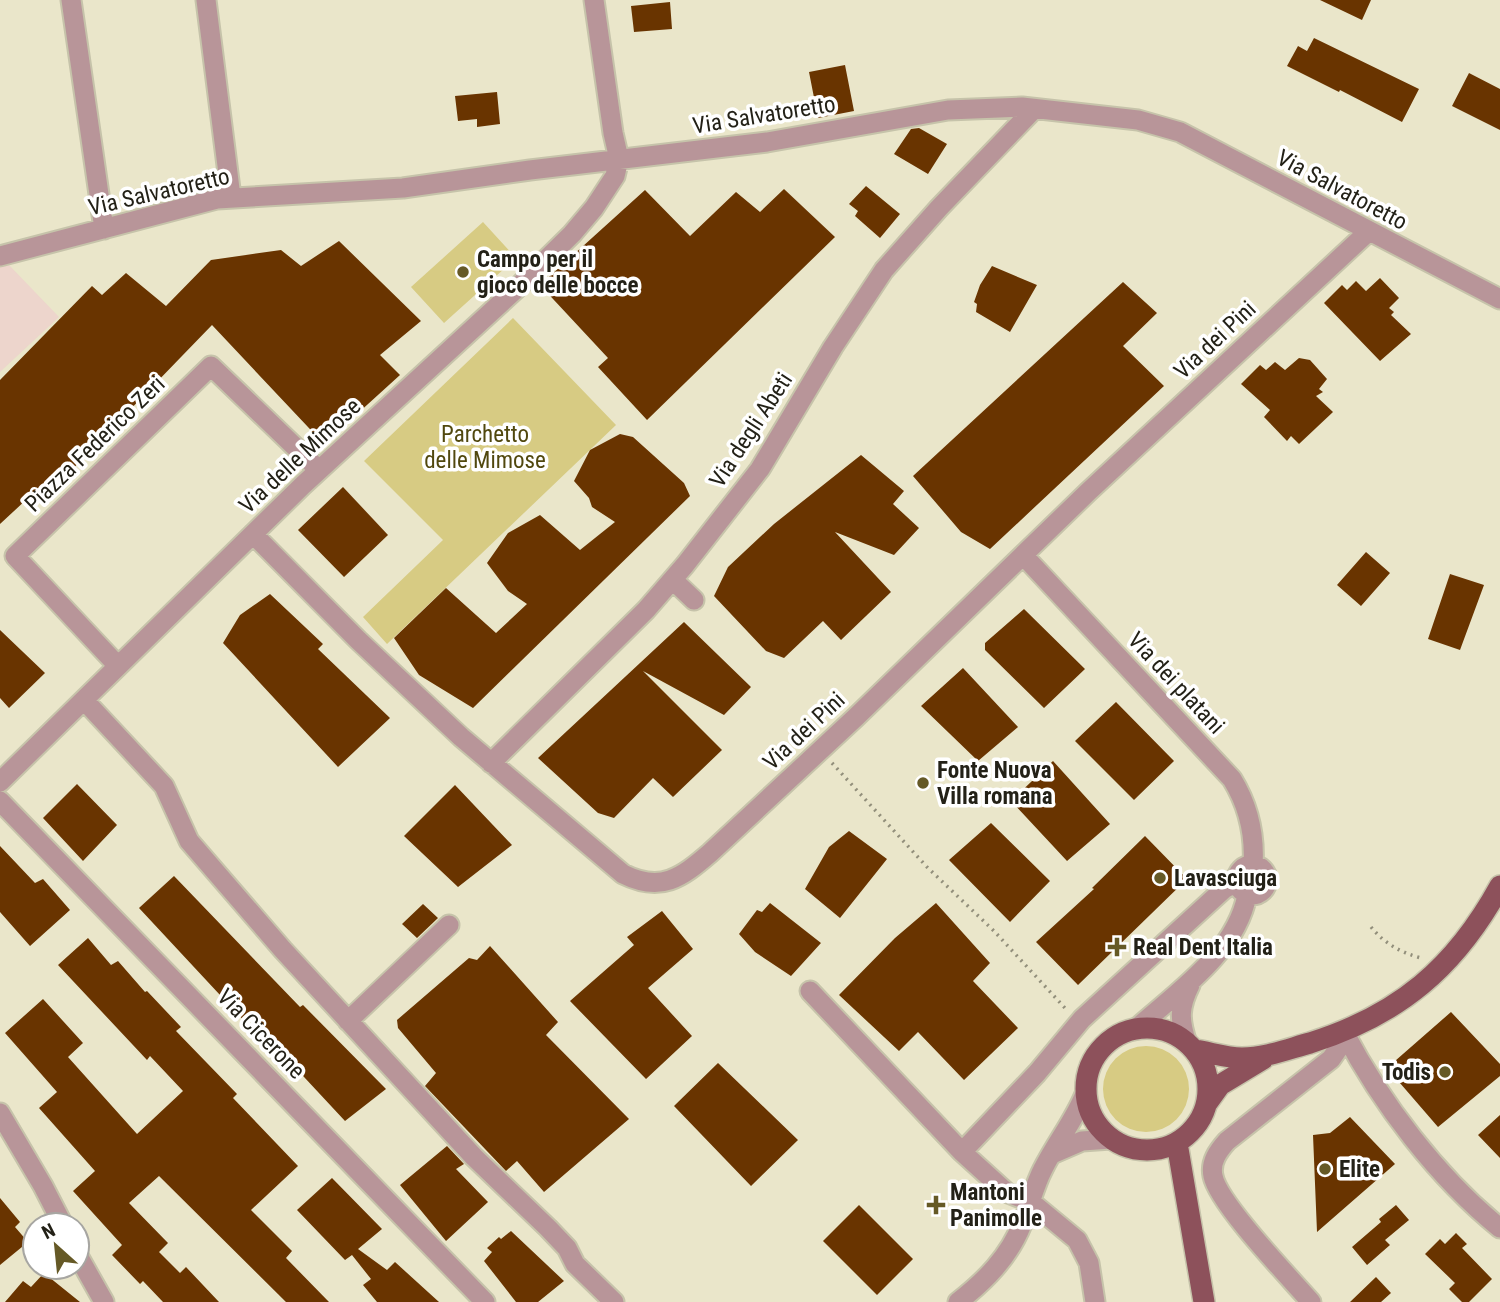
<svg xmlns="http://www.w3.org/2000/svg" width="1500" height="1302" font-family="'Roboto Condensed',sans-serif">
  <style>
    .commercial { fill: #edd5cc }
    .green { fill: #d7cb83 }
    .building { fill: #693400 }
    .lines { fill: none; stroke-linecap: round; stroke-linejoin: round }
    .minor-casing { stroke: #c6c3aa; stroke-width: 23 }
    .major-casing { stroke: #c6c3aa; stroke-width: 24 }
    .path { stroke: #928f7b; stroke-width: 3.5; stroke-dasharray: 2 5; stroke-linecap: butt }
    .minor { stroke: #b89599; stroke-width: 19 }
    .major { stroke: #8d515b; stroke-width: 21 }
    .poi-dot { fill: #655926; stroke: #fff; stroke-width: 2.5 }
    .labels { text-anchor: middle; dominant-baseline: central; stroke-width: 7; stroke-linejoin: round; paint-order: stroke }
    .street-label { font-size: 23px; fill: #232117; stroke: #fff }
    .poi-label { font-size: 23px; font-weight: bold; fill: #232117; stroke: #fff; text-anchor: start }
    .park-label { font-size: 23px; fill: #51480e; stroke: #fff }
  </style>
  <rect width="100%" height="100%" fill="#eae6ca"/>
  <path class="commercial" d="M 9,265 L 59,317 L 0,372 L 0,267 Z"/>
  <path class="green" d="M 483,222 L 516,258 L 444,323 L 411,287 Z
    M 513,318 L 616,425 L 387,644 L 363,617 L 443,540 L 364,461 Z
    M1103 1089a43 43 0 1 1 86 0a43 43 0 1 1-86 0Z"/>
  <path class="building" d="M 1320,0 L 1371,0 L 1362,20 Z
    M 670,2 L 672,29 L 634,32 L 631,6 Z
    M 1314,38 L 1419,89 L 1402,122 L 1340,90 L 1339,92 L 1287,66 L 1298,46 L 1307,51 Z
    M 845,65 L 854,111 L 818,118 L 809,72 Z
    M 1469,73 L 1500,89 L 1500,130 L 1452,106 Z
    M 497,92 L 500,124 L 477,127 L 477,119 L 458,121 L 455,96 Z
    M 919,128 L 947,144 L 928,174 L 894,154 L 911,129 Z
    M 866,186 L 900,214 L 880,238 L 855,216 L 858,211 L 849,204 Z
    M 784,189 L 835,237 L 647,420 L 598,367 L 608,358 L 540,285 L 645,190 L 690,236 L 736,192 L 760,212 Z
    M 339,241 L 421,321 L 380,355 L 400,375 L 324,444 L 212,325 L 61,481 L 54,474 L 0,524 L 0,380 L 92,286 L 102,295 L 126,273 L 166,306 L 211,260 L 281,250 L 301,266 Z
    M 992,266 L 1037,285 L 1010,332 L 976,312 L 977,304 L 974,302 L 980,285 Z
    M 1380,278 L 1399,298 L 1389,308 L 1394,312 L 1391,315 L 1411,334 L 1380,361 L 1324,303 L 1342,285 L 1347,290 L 1356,281 L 1366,291 Z
    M 1123,282 L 1157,313 L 1123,346 L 1164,386 L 990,549 L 961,532 L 913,476 Z
    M 1299,358 L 1310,360 L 1327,379 L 1319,389 L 1323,392 L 1316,396 L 1333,412 L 1299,444 L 1291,436 L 1287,441 L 1264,417 L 1270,410 L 1241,384 L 1260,365 L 1266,370 L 1275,362 L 1285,370 Z
    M 620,434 L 633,437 L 684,483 L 690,496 L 473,708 L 419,675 L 394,638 L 446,588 L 496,633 L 527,604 L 508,591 L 487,563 L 508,533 L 540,515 L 580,550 L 615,522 L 592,507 L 589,498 L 574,481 L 590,450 Z
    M 861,455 L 904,491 L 893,504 L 919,528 L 894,555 L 835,532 L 891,592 L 841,640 L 823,621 L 784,658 L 766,651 L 714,596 L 728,567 L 774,524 Z
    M 343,487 L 388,535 L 344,577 L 298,530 Z
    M 1366,552 L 1390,573 L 1361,606 L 1337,585 Z
    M 1450,574 L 1484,585 L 1460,650 L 1428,639 Z
    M 270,594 L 323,644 L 318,649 L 390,718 L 338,767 L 223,643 L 240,615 Z
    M 1024,609 L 1085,669 L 1044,708 L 985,650 L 985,643 Z
    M 684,622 L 751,687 L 724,715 L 643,671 L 722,750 L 673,797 L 653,778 L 614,818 L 598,813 L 538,758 Z
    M 0,630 L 45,673 L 9,708 L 0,698 Z
    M 963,668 L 1018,727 L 978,761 L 921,706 Z
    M 1116,702 L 1174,761 L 1134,800 L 1075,741 Z
    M 1053,761 L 1110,824 L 1067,861 L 1011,801 Z
    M 77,784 L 117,825 L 83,861 L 43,818 Z
    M 455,785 L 512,845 L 458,887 L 404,836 Z
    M 991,823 L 1050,881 L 1010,922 L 949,860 Z
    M 849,831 L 887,859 L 840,918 L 805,889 L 829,847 Z
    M 1145,836 L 1187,879 L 1078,985 L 1036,942 L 1094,889 L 1092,888 Z
    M 0,846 L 35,883 L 43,879 L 70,910 L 30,946 L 0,912 Z
    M 174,876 L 300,1007 L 303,1005 L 386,1089 L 345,1121 L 251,1020 L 247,1024 L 139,908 Z
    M 770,903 L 821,943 L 791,976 L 755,952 L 739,934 L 757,910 L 762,912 Z
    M 936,903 L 990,963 L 973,981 L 1018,1028 L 964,1080 L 918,1032 L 899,1051 L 839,995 L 895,938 Z
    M 423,904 L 438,918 L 417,938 L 402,924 Z
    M 662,911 L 693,949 L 648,988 L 692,1036 L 646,1079 L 570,1001 L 634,945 L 627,937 Z
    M 88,938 L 111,965 L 118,961 L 145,992 L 147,991 L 181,1027 L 176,1031 L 237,1094 L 233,1098 L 298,1166 L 251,1210 L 292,1251 L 286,1258 L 329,1302 L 286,1302 L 159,1176 L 129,1203 L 168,1243 L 159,1252 L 180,1273 L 186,1267 L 219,1302 L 163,1302 L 143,1281 L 140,1284 L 112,1255 L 122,1245 L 73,1191 L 95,1171 L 39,1108 L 57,1092 L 5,1033 L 43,999 L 83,1043 L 68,1057 L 137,1134 L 183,1091 L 150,1056 L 147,1060 L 58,965 Z
    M 490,946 L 558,1022 L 546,1035 L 629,1119 L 544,1192 L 517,1161 L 506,1171 L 425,1086 L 436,1073 L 398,1028 L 397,1020 L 469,958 L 477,960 Z
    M 1451,1012 L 1500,1064 L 1500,1076 L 1438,1127 L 1387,1068 Z
    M 718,1063 L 798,1140 L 751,1186 L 674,1106 Z
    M 1500,1115 L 1500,1158 L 1478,1135 Z
    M 1350,1117 L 1395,1164 L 1317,1232 L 1313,1135 L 1330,1133 Z
    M 447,1146 L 464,1164 L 456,1169 L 488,1202 L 446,1241 L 400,1185 Z
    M 332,1178 L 382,1229 L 358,1249 L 387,1270 L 395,1262 L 439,1302 L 377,1302 L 363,1285 L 371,1279 L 352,1255 L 345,1260 L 297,1210 Z
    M 0,1198 L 20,1222 L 15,1227 L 28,1242 L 0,1265 Z
    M 859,1205 L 913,1259 L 877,1295 L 823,1241 Z
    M 1396,1205 L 1409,1220 L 1385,1240 L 1390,1245 L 1367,1265 L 1352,1247 L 1381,1222 L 1379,1219 Z
    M 511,1231 L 564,1281 L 538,1302 L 516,1302 L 484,1261 L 492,1252 L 487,1248 L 499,1237 L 501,1239 Z
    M 1456,1233 L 1467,1244 L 1462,1248 L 1492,1279 L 1469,1302 L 1462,1302 L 1449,1289 L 1455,1283 L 1425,1254 L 1440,1239 L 1445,1244 Z
    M 44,1273 L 80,1302 L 5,1302 L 23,1281 L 31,1287 Z
    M 1376,1277 L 1391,1293 L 1381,1302 L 1350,1302 Z"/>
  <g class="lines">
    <defs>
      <path id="minor" d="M 71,0 L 104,229
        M 206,0 L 231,197
        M 0,256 L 217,199 L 403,188 L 530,170 L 767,142 L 948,110 L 1022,107 L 1138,120 L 1180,132 L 1500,299
        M 253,534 L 358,640 L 461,737 L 623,874 C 661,893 681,878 710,853 L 856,717 L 1088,492 L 1368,232
        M 1023,555 L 1232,779 C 1248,805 1255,834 1253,865
        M 673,580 L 694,600
        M 118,666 L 15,556 L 211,366 L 319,470
        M 84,700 L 164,786 L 189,841 L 283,950 L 474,1157 L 548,1228 L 567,1248 L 575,1264 L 614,1302
        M 491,763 L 646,610 L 685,565 L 760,469 L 833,347 L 884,270 L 939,208 L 1034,109
        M 0,782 L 303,485 L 516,289 L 572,234 L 594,208 L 615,176 L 619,159 L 613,133 L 594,0
        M 0,801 L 485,1302
        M1237 880a15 15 0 1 1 30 0a15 15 0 1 1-30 0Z
        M 810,991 L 962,1152 L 1006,1192 L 1031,1202 L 1077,1240 L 1089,1263 L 1095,1302
        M 348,1021 L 449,925
        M 1136,1029 C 1177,992 1236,953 1247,895
        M 1344,1032 C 1381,1103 1438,1178 1500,1228
        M 1187,1043 C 1179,1020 1179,1007 1190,985
        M 0,1113 L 43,1186 L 63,1225
        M 962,1152 L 1037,1073 L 1082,1019 L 1224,889 L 1237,882
        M 1052,1154 L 1082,1141 L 1111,1139
        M 77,1254 L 104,1302
        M 958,1302 C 985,1281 1009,1257 1022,1224 C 1030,1206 1034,1186 1043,1169 C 1056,1143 1074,1121 1085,1094
        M 1311,1302 C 1290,1278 1218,1203 1213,1176 C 1210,1162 1218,1151 1227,1141 L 1331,1059 L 1338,1049 L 1344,1032"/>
      <path id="major" d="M1086 1089a61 61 0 1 1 122 0a61 61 0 1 1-122 0Z
        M 1194,1050 C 1209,1052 1226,1058 1242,1058 C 1265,1058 1288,1049 1310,1043 C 1399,1015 1455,968 1500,886
        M 1207,1103 L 1220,1085 L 1263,1059
        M 1177,1143 L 1204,1302"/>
    </defs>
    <use href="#minor" class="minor-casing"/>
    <use href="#major" class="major-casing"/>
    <path class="path" d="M 832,763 L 927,867 L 994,931 L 1065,1008
      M 1371,927 C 1385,944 1400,952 1421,958"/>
    <use href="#minor" class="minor"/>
    <use href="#major" class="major"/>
  </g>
  <g class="poi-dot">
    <circle cx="463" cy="272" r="7"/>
    <circle cx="923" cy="783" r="7"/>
    <circle cx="1160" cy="878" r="7"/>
    <path d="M1113.5 936.5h7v7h7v7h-7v7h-7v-7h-7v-7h7z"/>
    <circle cx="1445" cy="1072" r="7"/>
    <circle cx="1325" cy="1169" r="7"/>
    <path d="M932.5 1194.5h7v7h7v7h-7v7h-7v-7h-7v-7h7z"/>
  </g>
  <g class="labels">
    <g class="street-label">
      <text transform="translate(764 115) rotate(-9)">Via Salvatoretto</text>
      <text transform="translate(1342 190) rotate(28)">Via Salvatoretto</text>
      <text transform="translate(159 192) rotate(-13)">Via Salvatoretto</text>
      <text transform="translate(1215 340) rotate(-43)">Via dei Pini</text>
      <text transform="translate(751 430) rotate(-57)">Via degli Abeti</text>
      <text transform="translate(95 444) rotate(-44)">Piazza Federico Zeri</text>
      <text transform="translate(300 456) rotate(-43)">Via delle Mimose</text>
      <text transform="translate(1176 683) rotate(47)">Via dei platani</text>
      <text transform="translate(804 731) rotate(-43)">Via dei Pini</text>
      <text transform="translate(261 1034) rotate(46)">Via Cicerone</text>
    </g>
    <g class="poi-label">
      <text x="477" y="259">Campo per il<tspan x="477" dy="26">gioco delle bocce</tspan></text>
      <text x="937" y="770">Fonte Nuova<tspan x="937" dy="26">Villa romana</tspan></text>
      <text x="1174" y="878">Lavasciuga</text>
      <text x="1133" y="947">Real Dent Italia</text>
      <text x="1431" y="1072" text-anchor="end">Todis</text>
      <text x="1339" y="1169">Elite</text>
      <text x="950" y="1192">Mantoni<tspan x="950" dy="26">Panimolle</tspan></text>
    </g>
    <g class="park-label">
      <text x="485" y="434">Parchetto<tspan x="485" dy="26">delle Mimose</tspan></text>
    </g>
  </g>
  <g transform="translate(56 1246) rotate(333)"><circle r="33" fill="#ffffff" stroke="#a7a6a2" stroke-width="2"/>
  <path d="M0-5L12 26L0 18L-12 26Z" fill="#655926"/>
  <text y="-10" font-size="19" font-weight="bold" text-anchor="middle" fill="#232117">N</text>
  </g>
</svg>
